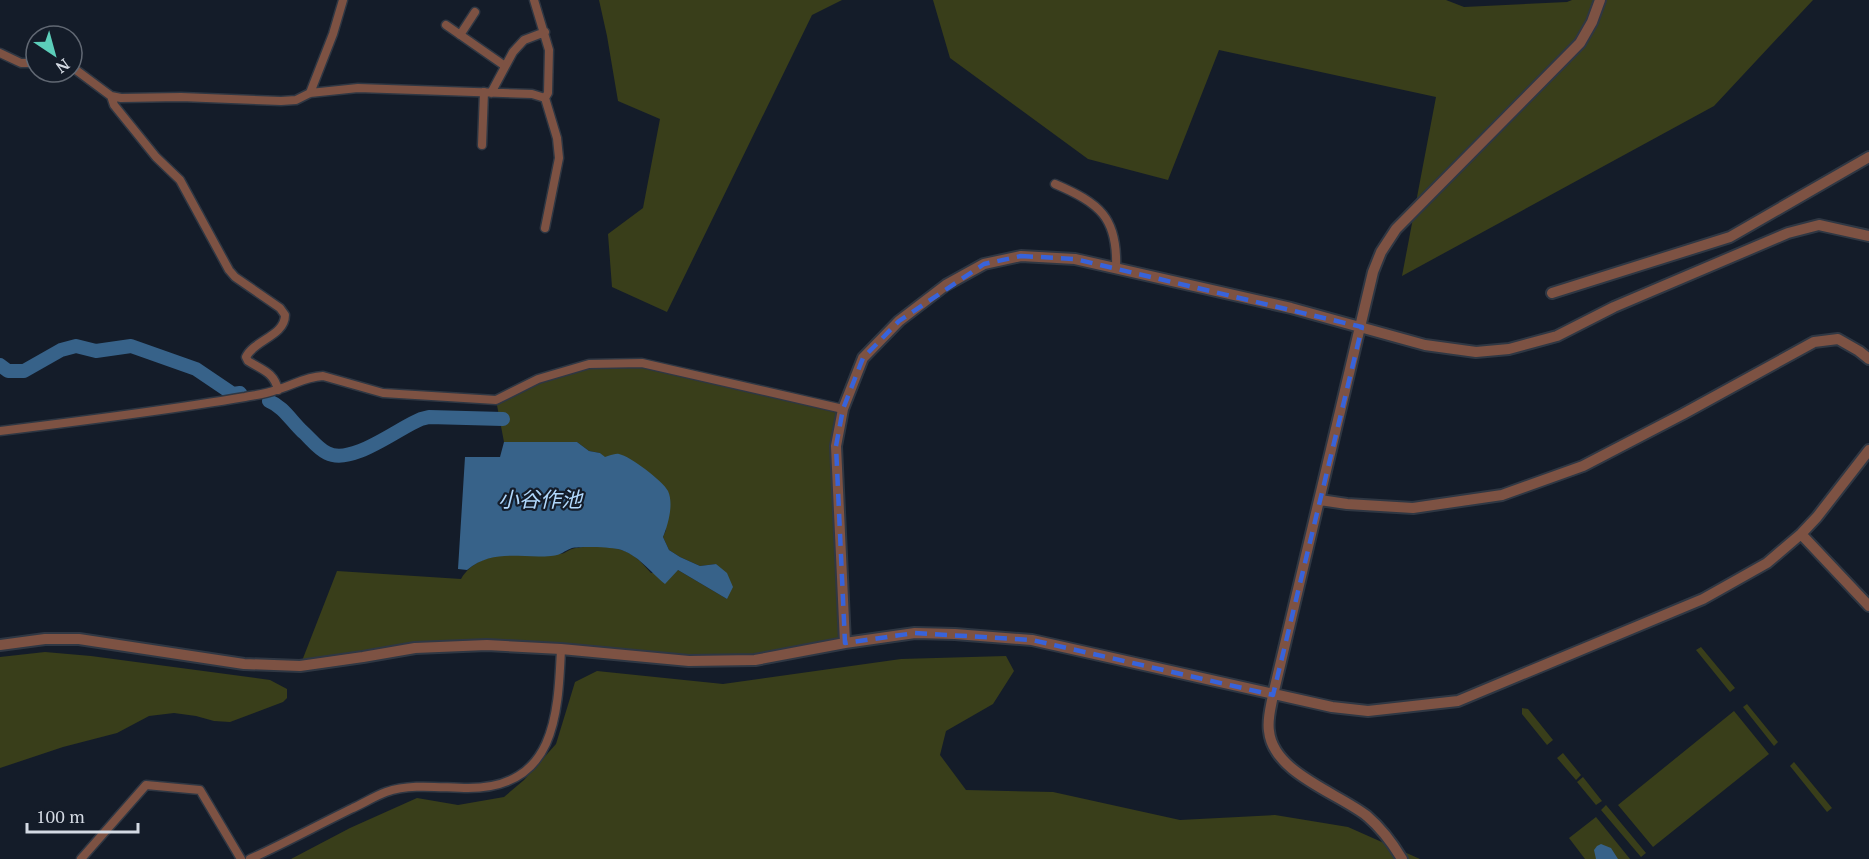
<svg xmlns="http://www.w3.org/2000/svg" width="1869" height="859" font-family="'PT Serif','Noto Sans JP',serif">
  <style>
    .green { fill: #393e1a }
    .water { fill: #376289 }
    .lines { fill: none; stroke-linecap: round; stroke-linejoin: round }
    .river { stroke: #376289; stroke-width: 14 }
    .minor-casing { stroke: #2f3743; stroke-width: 11 }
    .tertiary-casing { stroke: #2f3743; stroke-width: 14 }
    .minor { stroke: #7d5243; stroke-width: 8 }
    .tertiary { stroke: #7d5243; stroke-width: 10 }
    .marked { fill: none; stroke: #3863da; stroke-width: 4.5; stroke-dasharray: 12 8; stroke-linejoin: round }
    .labels { text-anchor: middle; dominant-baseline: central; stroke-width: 4.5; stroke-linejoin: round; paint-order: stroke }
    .water-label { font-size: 21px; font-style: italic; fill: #b1d8fc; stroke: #141c29 }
  </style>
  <rect width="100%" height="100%" fill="#141c29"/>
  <path class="green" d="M 599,0 L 842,0 L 812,15 L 667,312 L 612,287 L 608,234 L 643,208 L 660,119 L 618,101 L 607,36 Z
    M 933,0 L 1446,0 L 1464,7 L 1567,2 L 1572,0 L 1813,0 L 1714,106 L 1402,276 L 1436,97 L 1219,50 L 1168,180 L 1088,159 L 950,58 Z
    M 642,363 L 843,409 L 836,446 L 845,643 L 755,660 L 487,645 L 300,666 L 337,571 L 461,579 C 480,546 527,556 559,554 C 565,554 566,551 572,549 C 579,546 610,546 618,549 C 633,552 641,562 651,573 L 678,570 L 727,599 L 716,564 L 700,566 L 680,557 L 669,550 L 663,537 L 666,530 L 600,453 L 589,451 L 577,442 L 504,442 L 496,400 L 538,379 L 589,364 Z
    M 1701,647 L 1735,688 L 1730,692 L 1696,650 Z
    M 45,652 L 91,656 L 270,680 L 287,689 L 287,698 L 283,702 L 230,722 L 214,721 L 196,716 L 174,713 L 149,716 L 117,733 L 63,747 L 0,768 L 0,657 Z
    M 1006,656 L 1014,671 L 993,704 L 946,731 L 940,755 L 966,790 L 1053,792 L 1180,820 L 1275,815 L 1348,827 L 1420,859 L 291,859 L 350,828 L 417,798 L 458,805 L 504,797 L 524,780 L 556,744 L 575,682 L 597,671 L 723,684 L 901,659 Z
    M 1747,704 L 1778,742 L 1774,746 L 1743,707 Z
    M 1522,708 L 1528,709 L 1553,740 L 1547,745 L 1522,714 Z
    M 1734,711 L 1769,754 L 1653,847 L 1618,805 Z
    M 1563,753 L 1581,775 L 1576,780 L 1557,758 Z
    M 1794,762 L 1832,808 L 1827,812 L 1790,766 Z
    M 1583,777 L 1602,801 L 1596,805 L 1577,782 Z
    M 1606,805 L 1646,853 L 1641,857 L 1601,810 Z
    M 1596,817 L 1630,859 L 1585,859 L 1569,838 Z"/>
  <path class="water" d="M 504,442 L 577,442 L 589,451 L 600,453 L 605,457 C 609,456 615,453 619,454 C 630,456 663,481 668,491 C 674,504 668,525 663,537 L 669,550 L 680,557 L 700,566 L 716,564 L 727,573 L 733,587 L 727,599 L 678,570 L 665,584 C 650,572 638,554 618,549 C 610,547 580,546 572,548 C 563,551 563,555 551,556 C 521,559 494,548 467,570 L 458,569 L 465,457 L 500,457 Z
    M 1601,844 L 1611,848 L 1618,859 L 1596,859 L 1594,850 L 1597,846 Z"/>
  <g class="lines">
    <path class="river" d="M 0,365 L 8,371 L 24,371 L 61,350 L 76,346 L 96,351 L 131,346 L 196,369 L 233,394 L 240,393
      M 269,401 C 284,407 291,421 303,432 C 310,438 318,449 327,453 C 352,466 398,428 421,419 L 429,417 L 503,419"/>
    <defs>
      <path id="minor" d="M 534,0 L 549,50 L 548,93 L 545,98
        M 446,25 L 505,66
        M 460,35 L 475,12
        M 0,53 L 21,63 L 36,63
        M 72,67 L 111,96 L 121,98 L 181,97 L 281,101 L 296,100 L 310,93 L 358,88 L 532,94 L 545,98 L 557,138 L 559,158 L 545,228
        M 310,93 L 333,34 L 343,0
        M 491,93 L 513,52 L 524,40 L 545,32
        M 111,96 L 114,105 L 156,157 L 180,180 L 229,270 L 235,277 L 280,308 L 285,315 C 285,336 254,340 246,357 L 248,361 C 262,370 274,372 278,390
        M 482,145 L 484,92
        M 1055,184 C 1099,203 1118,217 1116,268
        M 0,431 C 82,421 163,411 245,397 C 255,395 266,394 276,390 C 294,385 304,377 323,376 L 383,393 L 496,400 L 538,379 L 589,364 L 642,363 L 843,409
        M 81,859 L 146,785 L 200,790 L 241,859
        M 250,859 C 285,843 318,825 353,808 C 364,803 375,796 386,792 C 412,783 442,788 468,788 C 555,788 558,716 561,649"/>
      <path id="tertiary" d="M 1552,293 L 1730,237 L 1869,157
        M 1320,500 L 1347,504 L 1413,508 L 1502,495 L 1583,466 L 1683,414 L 1814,342 L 1838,339 L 1859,351 L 1869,359
        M 1801,534 L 1869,606
        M 845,643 L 836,446 L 843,409 L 863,358 L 899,321 L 946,285 L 984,264 L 1021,256 L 1075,259 L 1291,308 L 1425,345 L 1476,352 L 1509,349 L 1557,336 L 1614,307 L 1788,233 L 1819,225 L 1869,236
        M 0,645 L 45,639 L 79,639 L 244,664 L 300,666 L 363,657 L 415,648 L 487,645 L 561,649 L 689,661 L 755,660 L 845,643 L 915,633 L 955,634 L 1032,640 L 1332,707 L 1368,711 L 1458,701 L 1703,599 L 1767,563 L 1801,534 L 1817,517 L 1869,450
        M 1402,859 C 1393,844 1381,828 1367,816 C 1338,793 1273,773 1269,731 C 1267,719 1271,707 1273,695 L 1373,272 L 1381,252 L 1396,229 L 1580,43 L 1592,22 L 1600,0"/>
    </defs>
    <use href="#minor" class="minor-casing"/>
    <use href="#tertiary" class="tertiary-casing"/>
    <use href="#minor" class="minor"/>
    <use href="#tertiary" class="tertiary"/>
  </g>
  <path class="marked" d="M 1021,256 L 1075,259 L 1362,327 L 1273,695 L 1032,640 L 915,633 L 845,643 L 836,446 L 843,409 L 863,358 L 899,321 L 984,264 Z"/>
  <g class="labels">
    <g class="water-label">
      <text x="540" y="499">小谷作池</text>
    </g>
  </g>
  <g transform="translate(54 54) rotate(144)"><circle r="28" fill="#141c29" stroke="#616873" stroke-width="1.5"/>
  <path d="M0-4.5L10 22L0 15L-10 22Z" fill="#5cceba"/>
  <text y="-9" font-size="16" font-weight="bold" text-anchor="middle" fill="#d4dae3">N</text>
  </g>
  <path d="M27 823v9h111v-9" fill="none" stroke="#d4dae3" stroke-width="3"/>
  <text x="36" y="823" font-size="18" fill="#d4dae3" stroke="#141c29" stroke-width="4.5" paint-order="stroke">100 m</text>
</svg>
